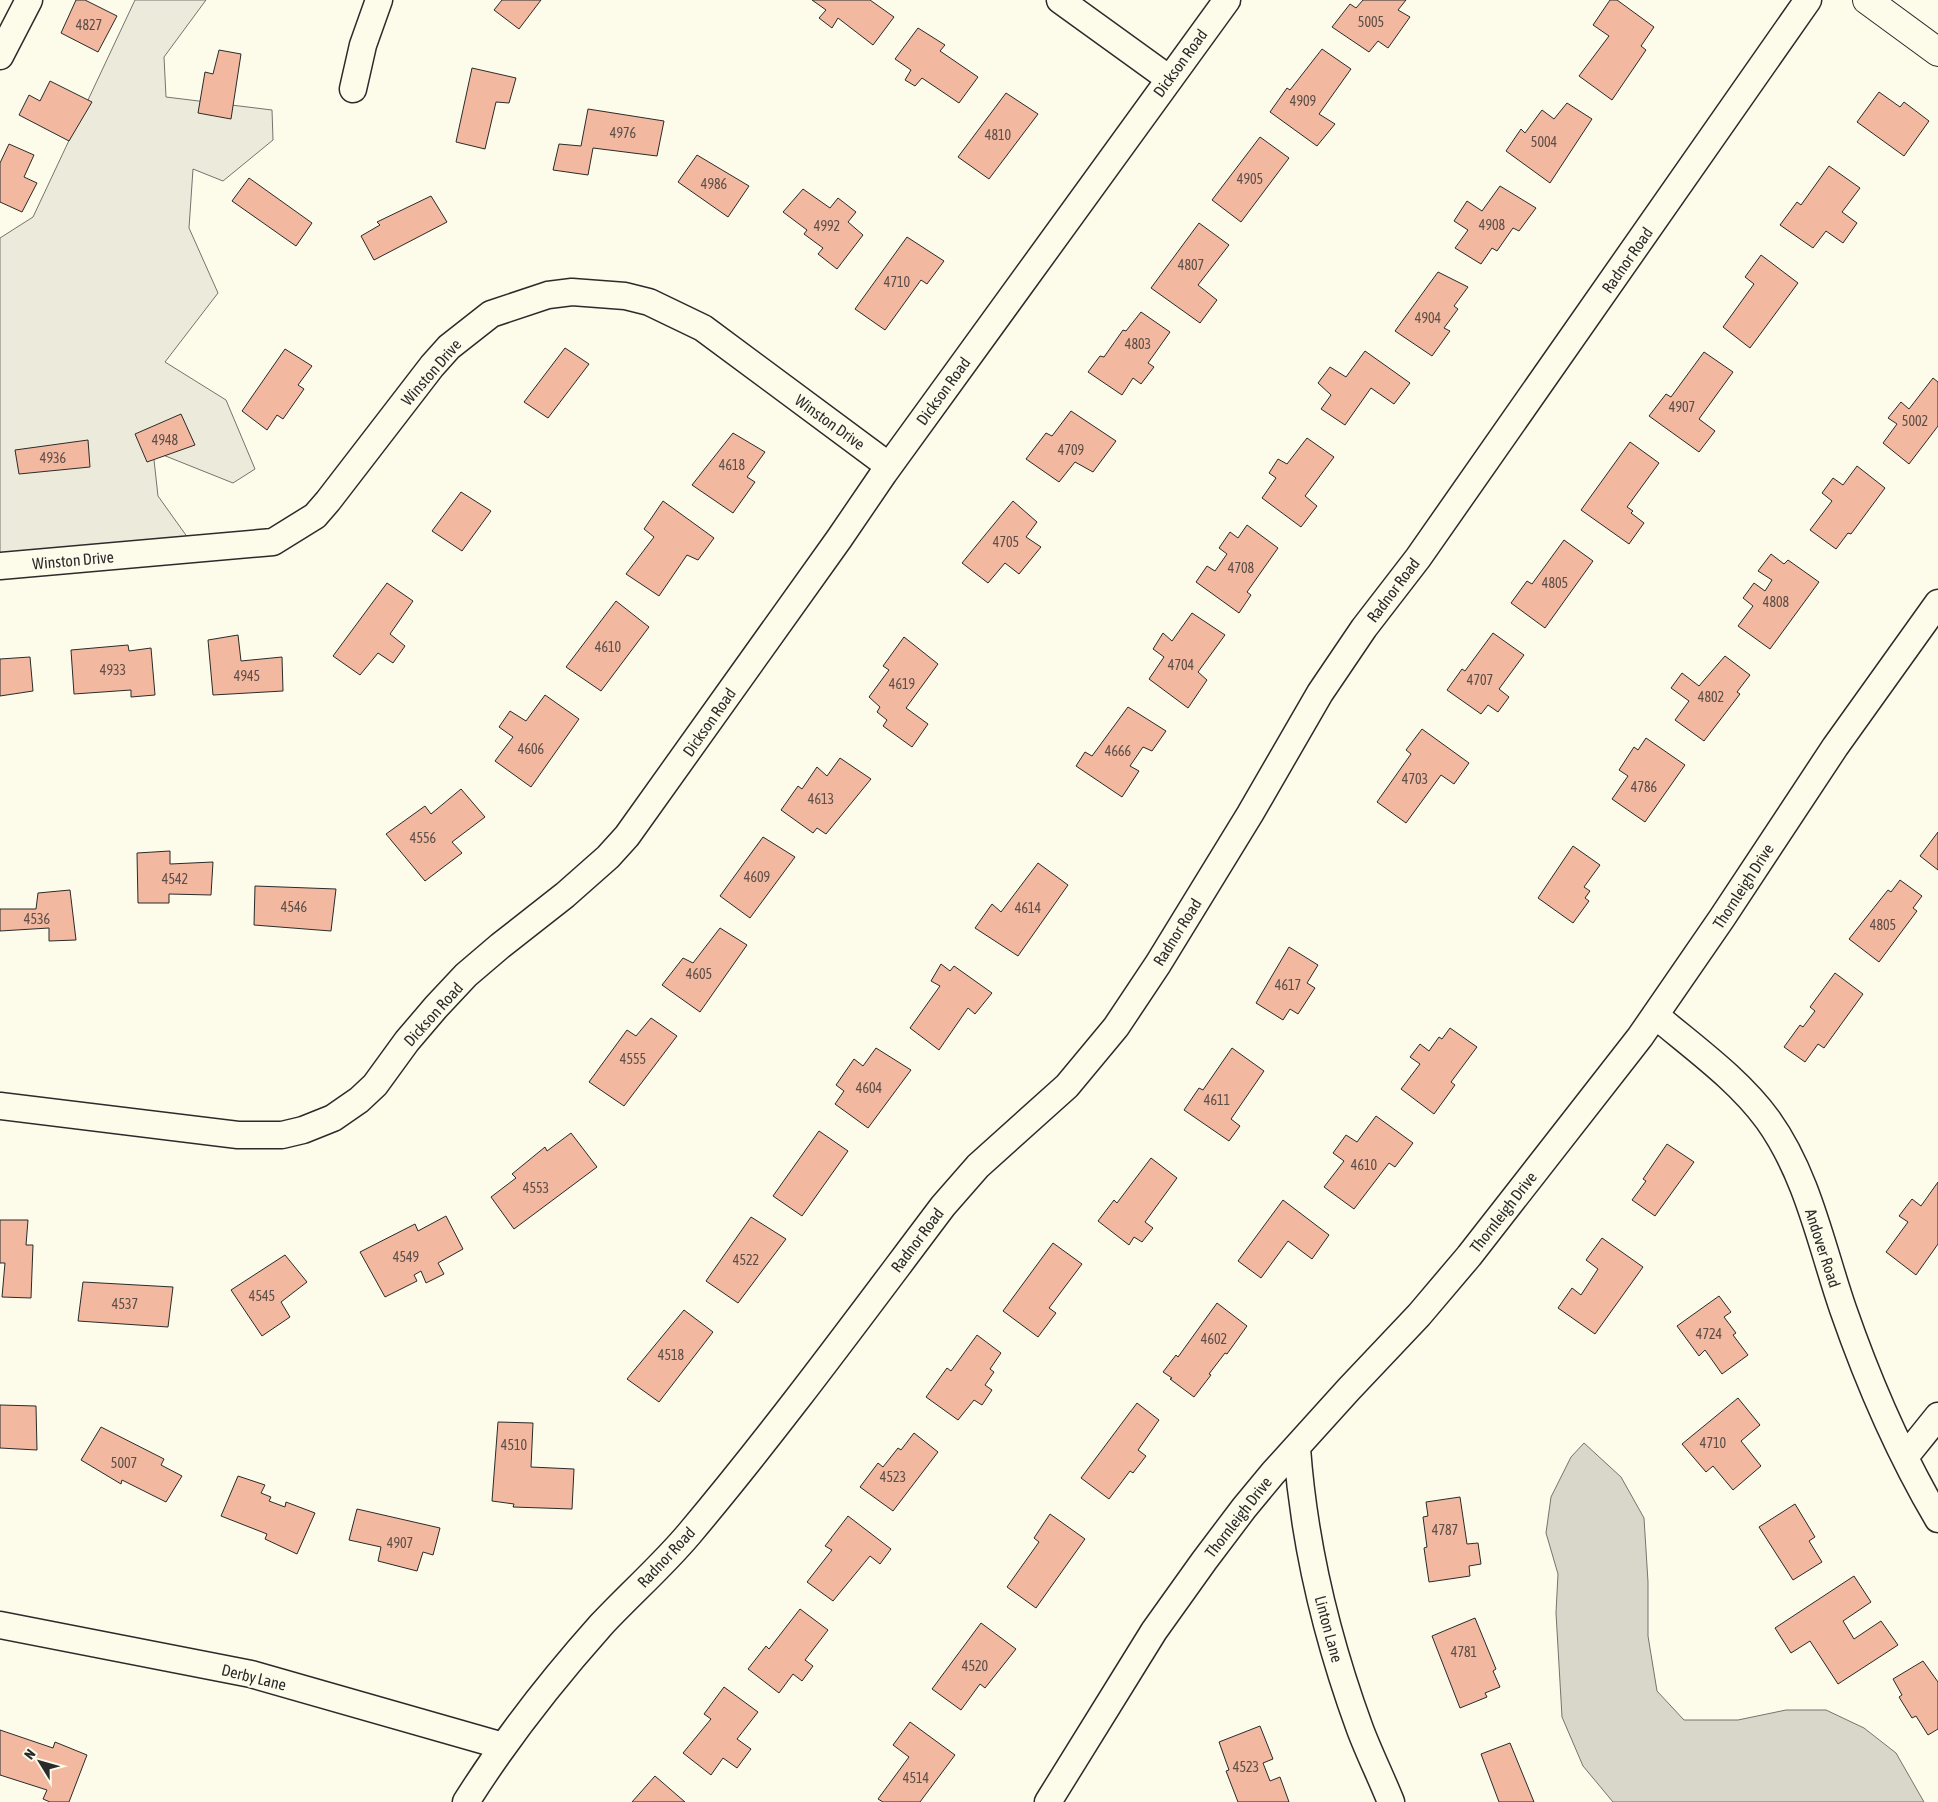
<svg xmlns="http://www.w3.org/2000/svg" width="1938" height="1802" font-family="'Asap Condensed',sans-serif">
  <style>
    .green { fill: #ecebdb; stroke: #74746e }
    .water { fill: #d8d7c9; stroke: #74746e }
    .building { fill: #f2b8a0; stroke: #2b2b2b }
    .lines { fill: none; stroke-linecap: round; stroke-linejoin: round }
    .minor-casing { stroke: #2b2b2b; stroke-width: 29 }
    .major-casing { stroke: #2b2b2b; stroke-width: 30 }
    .minor { stroke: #fdfbea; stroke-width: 26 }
    .major { stroke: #fdfbea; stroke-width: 28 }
    .labels { text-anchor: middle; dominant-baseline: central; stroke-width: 4; stroke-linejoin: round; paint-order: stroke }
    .number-label { font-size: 14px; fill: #5d4e48 }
    .street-label { font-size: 16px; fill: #2b2b2b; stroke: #fdfbea }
  </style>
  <rect width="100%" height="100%" fill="#fdfbea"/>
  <path class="green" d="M 135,0 L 206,0 L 164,57 L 166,97 L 272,110 L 273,140 L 223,181 L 193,169 L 189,228 L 218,293 L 165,362 L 226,400 L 255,469 L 233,483 L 153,451 L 158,496 L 188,538 L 0,553 L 0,238 L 33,217 Z"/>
  <path class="water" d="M 1584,1443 L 1621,1477 L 1644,1518 L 1648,1582 L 1648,1636 L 1657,1691 L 1684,1720 L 1738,1720 L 1786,1710 L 1826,1710 L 1864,1728 L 1896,1753 L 1924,1802 L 1613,1802 L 1583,1766 L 1562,1717 L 1556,1613 L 1558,1574 L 1546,1533 L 1551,1497 L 1571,1457 Z"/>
  <path class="building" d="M 76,0 L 85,0 L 117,16 L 98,52 L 61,33 Z
    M 502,0 L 541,0 L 519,29 L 494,10 Z
    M 812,0 L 870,0 L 894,17 L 873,45 L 838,18 L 832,28 L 819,18 L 826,10 Z
    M 1363,0 L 1406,0 L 1398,10 L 1410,17 L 1388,48 L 1378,41 L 1369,52 L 1332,27 L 1350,4 L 1356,8 Z
    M 1610,0 L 1617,0 L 1654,27 L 1641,46 L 1646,50 L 1612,100 L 1579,76 L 1609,36 L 1593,25 Z
    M 918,28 L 945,45 L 940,51 L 978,77 L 959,103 L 922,78 L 915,86 L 905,80 L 911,70 L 895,59 Z
    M 1322,49 L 1351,69 L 1319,114 L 1335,124 L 1317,146 L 1270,112 L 1287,88 L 1290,90 Z
    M 219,50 L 241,54 L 231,119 L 198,113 L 205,72 L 213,74 Z
    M 472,68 L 516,78 L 509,103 L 496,102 L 485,149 L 456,142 Z
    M 50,81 L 92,102 L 69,141 L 19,115 L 29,95 L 40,101 Z
    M 1879,92 L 1900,107 L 1904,102 L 1929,121 L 1904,156 L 1857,122 Z
    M 1006,93 L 1038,114 L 989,179 L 958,157 Z
    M 1567,103 L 1592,119 L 1550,183 L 1506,151 L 1521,129 L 1525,133 L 1542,110 L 1554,119 Z
    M 588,109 L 664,121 L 657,156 L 593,148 L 588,175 L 553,170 L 559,144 L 581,146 Z
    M 1260,137 L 1289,158 L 1241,222 L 1212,200 Z
    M 9,144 L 34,155 L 24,177 L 37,183 L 22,212 L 0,202 L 0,163 Z
    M 697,155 L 749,186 L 728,217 L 678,182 Z
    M 1829,166 L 1860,188 L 1842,212 L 1857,223 L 1843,243 L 1826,231 L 1813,248 L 1780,225 L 1797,202 L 1801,205 Z
    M 249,178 L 312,223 L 296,246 L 232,201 Z
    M 1500,186 L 1536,208 L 1519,231 L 1513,228 L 1497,251 L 1492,248 L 1481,264 L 1455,248 L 1468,230 L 1454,221 L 1467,201 L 1482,211 Z
    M 803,189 L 830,208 L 838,198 L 856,212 L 848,222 L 863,235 L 837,269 L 818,254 L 823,248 L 804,234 L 807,230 L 783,212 Z
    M 431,196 L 447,222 L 374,260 L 361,236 L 380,225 L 377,222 Z
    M 1199,223 L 1229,245 L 1198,285 L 1217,300 L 1200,323 L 1151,288 Z
    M 907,237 L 944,261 L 927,284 L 921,280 L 885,330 L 855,309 Z
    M 1761,255 L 1798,283 L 1750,348 L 1723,327 L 1754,284 L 1745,277 Z
    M 1438,272 L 1468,287 L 1454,306 L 1458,309 L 1444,328 L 1450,331 L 1432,356 L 1395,331 Z
    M 1141,312 L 1170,332 L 1148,363 L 1154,367 L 1141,384 L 1133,378 L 1122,395 L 1088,372 L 1100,356 L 1104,357 L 1123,330 L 1126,331 Z
    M 565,348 L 589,364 L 548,418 L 524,402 Z
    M 285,349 L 312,366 L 298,385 L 304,389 L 283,419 L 277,415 L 267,430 L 242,411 Z
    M 1365,351 L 1410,383 L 1394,404 L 1371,388 L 1345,425 L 1321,409 L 1331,395 L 1318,383 L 1330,367 L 1346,377 Z
    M 1704,352 L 1733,372 L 1699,419 L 1715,431 L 1699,452 L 1649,416 L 1666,394 L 1671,397 Z
    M 1933,378 L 1938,382 L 1938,426 L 1909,464 L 1883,443 L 1897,424 L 1888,418 L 1901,402 L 1909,409 Z
    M 1071,411 L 1116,441 L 1093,472 L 1075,462 L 1059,482 L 1026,459 L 1046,433 L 1052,436 Z
    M 181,414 L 195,445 L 147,462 L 135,434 Z
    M 733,433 L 765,452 L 747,477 L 755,482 L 733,513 L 692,485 Z
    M 1307,438 L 1334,457 L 1305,496 L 1317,506 L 1301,527 L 1262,498 L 1276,478 L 1269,473 L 1278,459 L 1287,464 Z
    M 88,440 L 90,467 L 19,474 L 15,450 Z
    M 1630,442 L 1659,463 L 1627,507 L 1633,511 L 1631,513 L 1644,523 L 1629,544 L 1581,510 Z
    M 1857,466 L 1885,488 L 1851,534 L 1848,533 L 1836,549 L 1810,530 L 1832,501 L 1822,493 L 1833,478 L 1843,485 Z
    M 461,492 L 491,511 L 462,551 L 432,531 Z
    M 663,501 L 714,538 L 698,560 L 687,555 L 659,596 L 626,574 L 654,537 L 644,529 Z
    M 1013,501 L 1037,522 L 1026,537 L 1041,547 L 1019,574 L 1005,563 L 988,583 L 962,563 Z
    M 1247,525 L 1278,548 L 1247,592 L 1251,595 L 1239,613 L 1196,582 L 1207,566 L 1215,571 L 1227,554 L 1219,548 L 1230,532 L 1238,538 Z
    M 1564,540 L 1593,561 L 1545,628 L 1511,603 L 1527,581 L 1532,584 Z
    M 1771,554 L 1784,564 L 1788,560 L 1819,582 L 1770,649 L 1738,626 L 1753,606 L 1743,598 L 1754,583 L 1765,591 L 1772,580 L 1758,571 Z
    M 387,583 L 413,601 L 390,634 L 405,646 L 393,663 L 378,653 L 360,675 L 333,656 Z
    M 616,601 L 649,627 L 601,691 L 566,667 Z
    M 1192,613 L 1225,635 L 1198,672 L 1207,680 L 1188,708 L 1149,679 L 1164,657 L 1153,649 L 1163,633 L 1172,641 Z
    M 1493,633 L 1524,655 L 1499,689 L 1509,697 L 1498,712 L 1488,705 L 1481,714 L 1447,690 L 1462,669 L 1465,671 Z
    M 238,635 L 241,661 L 282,657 L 283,691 L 213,695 L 208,640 Z
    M 904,637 L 938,664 L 906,708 L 928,724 L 912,747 L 883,726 L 887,720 L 877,712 L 880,707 L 869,697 L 889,670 L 883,666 Z
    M 128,645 L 129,651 L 151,648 L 155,695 L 131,697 L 131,690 L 74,694 L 71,650 Z
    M 1725,656 L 1750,675 L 1737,692 L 1740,694 L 1704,741 L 1675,720 L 1689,701 L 1671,688 L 1682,673 L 1699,686 Z
    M 30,657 L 33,691 L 0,696 L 0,659 Z
    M 545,695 L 579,719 L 531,787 L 495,761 L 513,737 L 499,727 L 510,711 L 526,721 Z
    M 1128,707 L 1166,731 L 1152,751 L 1143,747 L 1130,766 L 1139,771 L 1122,797 L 1076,766 L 1085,752 L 1092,756 Z
    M 1422,729 L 1469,763 L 1454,784 L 1441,775 L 1406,823 L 1377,802 L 1411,754 L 1406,750 Z
    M 1646,738 L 1685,765 L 1645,822 L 1612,799 L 1628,776 L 1619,770 L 1634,747 L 1638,750 Z
    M 840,758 L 871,779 L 826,834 L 817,828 L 813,833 L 781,810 L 798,786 L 802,789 L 817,767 L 827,776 Z
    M 461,789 L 485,817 L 452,842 L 462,853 L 425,881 L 386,834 L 425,806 L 431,814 Z
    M 1938,832 L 1938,870 L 1920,856 Z
    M 763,837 L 795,857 L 750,918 L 720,896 Z
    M 1573,846 L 1600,865 L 1584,887 L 1590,891 L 1585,898 L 1589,901 L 1573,923 L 1538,898 Z
    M 170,851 L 170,864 L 213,862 L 211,895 L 169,894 L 169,903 L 138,903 L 137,853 Z
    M 1038,863 L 1068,885 L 1018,956 L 975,928 L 992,904 L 1001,912 Z
    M 1900,880 L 1922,896 L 1913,908 L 1917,911 L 1879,962 L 1849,939 L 1888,890 L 1891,892 Z
    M 255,886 L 336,889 L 331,931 L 254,925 Z
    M 70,890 L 76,940 L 49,941 L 49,928 L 0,931 L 0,909 L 36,909 L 38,893 Z
    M 720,928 L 747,945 L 700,1012 L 662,985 L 683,958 L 693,963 Z
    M 1289,947 L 1318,965 L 1307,983 L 1315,988 L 1298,1014 L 1290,1009 L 1283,1020 L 1256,1003 Z
    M 941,964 L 950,971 L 954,966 L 992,993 L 975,1014 L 968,1008 L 939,1050 L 910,1028 L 940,986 L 931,981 Z
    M 1835,973 L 1863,994 L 1824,1048 L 1818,1044 L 1805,1062 L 1784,1047 L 1800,1025 L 1803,1027 L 1815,1011 L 1810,1007 Z
    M 651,1018 L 677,1036 L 624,1106 L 589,1082 L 627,1030 L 636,1036 Z
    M 1450,1028 L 1477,1047 L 1451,1082 L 1455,1085 L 1434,1114 L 1401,1089 L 1420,1064 L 1410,1057 L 1420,1044 L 1429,1051 L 1439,1037 L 1442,1039 Z
    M 876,1048 L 911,1070 L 868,1128 L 835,1104 L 844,1091 L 836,1085 L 854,1059 L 863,1066 Z
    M 1232,1048 L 1264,1071 L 1231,1119 L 1240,1126 L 1229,1141 L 1184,1110 L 1199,1088 L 1203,1090 Z
    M 1376,1116 L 1413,1143 L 1395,1167 L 1389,1163 L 1354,1209 L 1324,1187 L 1344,1161 L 1333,1153 L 1346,1135 L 1357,1142 Z
    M 819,1131 L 848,1151 L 802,1216 L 773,1196 Z
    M 571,1133 L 597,1167 L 514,1229 L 491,1197 L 516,1178 L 512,1174 L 545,1147 L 547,1151 Z
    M 1667,1144 L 1694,1162 L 1655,1216 L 1632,1200 L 1646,1181 L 1643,1179 Z
    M 1151,1158 L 1177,1178 L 1145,1222 L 1153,1228 L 1142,1242 L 1134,1237 L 1129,1245 L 1098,1221 L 1114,1200 L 1117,1203 Z
    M 1938,1182 L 1938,1244 L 1916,1275 L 1886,1252 L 1908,1222 L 1899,1216 L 1912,1199 L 1921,1206 Z
    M 1283,1200 L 1329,1235 L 1312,1259 L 1288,1241 L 1261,1278 L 1238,1261 Z
    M 446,1216 L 463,1249 L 438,1263 L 444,1274 L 426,1283 L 421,1271 L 414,1275 L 417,1281 L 385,1297 L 360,1252 L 415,1224 L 418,1231 Z
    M 751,1217 L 786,1239 L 738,1303 L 706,1281 Z
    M 0,1220 L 28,1220 L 26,1245 L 33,1245 L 31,1298 L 2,1297 L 5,1263 L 0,1263 Z
    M 1602,1238 L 1643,1267 L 1595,1334 L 1558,1308 L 1572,1288 L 1581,1295 L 1598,1269 L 1586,1260 Z
    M 1053,1243 L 1082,1264 L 1049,1308 L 1056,1313 L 1038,1337 L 1003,1311 Z
    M 285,1255 L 307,1282 L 281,1302 L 290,1317 L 262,1336 L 231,1290 Z
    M 83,1282 L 173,1287 L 168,1327 L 78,1321 Z
    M 1719,1296 L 1731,1312 L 1724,1317 L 1736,1333 L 1733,1335 L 1748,1355 L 1722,1374 L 1705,1350 L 1699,1356 L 1677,1326 Z
    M 1217,1303 L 1247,1326 L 1227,1354 L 1225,1353 L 1209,1374 L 1211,1375 L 1194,1397 L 1170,1379 L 1172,1378 L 1163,1372 L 1176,1355 L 1178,1357 Z
    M 684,1310 L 713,1332 L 659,1402 L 627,1379 Z
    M 977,1335 L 1001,1353 L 990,1369 L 994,1372 L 985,1385 L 992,1390 L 982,1405 L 974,1400 L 958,1420 L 926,1397 L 947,1368 L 951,1371 Z
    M 1738,1398 L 1760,1425 L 1741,1441 L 1761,1466 L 1733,1490 L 1713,1466 L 1706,1472 L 1682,1444 Z
    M 1137,1403 L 1159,1420 L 1138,1450 L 1146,1456 L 1133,1473 L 1130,1471 L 1109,1499 L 1081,1478 Z
    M 0,1405 L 36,1406 L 37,1450 L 0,1448 Z
    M 498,1422 L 533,1423 L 531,1467 L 574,1469 L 572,1509 L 513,1507 L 514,1504 L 492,1501 Z
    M 101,1427 L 164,1459 L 161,1465 L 182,1476 L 166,1502 L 122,1480 L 121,1484 L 81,1460 Z
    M 914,1433 L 938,1452 L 893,1511 L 860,1487 L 878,1463 L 883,1467 L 898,1448 L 901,1450 Z
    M 238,1476 L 265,1485 L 261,1493 L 271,1497 L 269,1501 L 285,1507 L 286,1502 L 315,1513 L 297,1554 L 265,1539 L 267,1534 L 221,1516 Z
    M 1460,1497 L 1467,1544 L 1478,1543 L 1481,1564 L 1469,1566 L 1470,1576 L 1429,1582 L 1424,1548 L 1427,1547 L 1423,1517 L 1428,1516 L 1426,1502 Z
    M 1795,1504 L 1815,1537 L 1809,1541 L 1822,1562 L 1793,1580 L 1759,1527 Z
    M 357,1509 L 440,1528 L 433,1555 L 423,1552 L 417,1571 L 378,1561 L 381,1547 L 349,1540 Z
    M 1050,1514 L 1085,1539 L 1036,1608 L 1007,1587 L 1039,1542 L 1034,1538 Z
    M 848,1516 L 891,1549 L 880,1564 L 870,1556 L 833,1601 L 807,1582 L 832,1550 L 825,1546 Z
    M 1854,1576 L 1871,1602 L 1843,1621 L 1854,1639 L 1881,1621 L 1898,1645 L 1838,1684 L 1810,1641 L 1791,1653 L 1775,1628 Z
    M 800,1609 L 828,1630 L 805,1660 L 813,1666 L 802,1681 L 793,1674 L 779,1693 L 748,1669 L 766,1646 L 769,1649 Z
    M 1475,1618 L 1496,1669 L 1493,1671 L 1500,1687 L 1485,1693 L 1487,1697 L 1460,1708 L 1432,1636 Z
    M 981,1623 L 1016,1649 L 985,1688 L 980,1684 L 961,1710 L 932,1689 Z
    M 1923,1661 L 1938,1682 L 1938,1729 L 1928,1735 L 1916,1716 L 1912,1718 L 1899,1697 L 1902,1695 L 1893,1679 Z
    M 724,1687 L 758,1712 L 737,1739 L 751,1749 L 737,1768 L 723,1758 L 711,1775 L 683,1753 L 711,1719 L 704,1714 Z
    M 910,1722 L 955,1755 L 920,1802 L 883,1802 L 878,1799 L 909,1757 L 893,1745 Z
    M 1260,1726 L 1273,1759 L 1263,1763 L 1270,1781 L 1280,1777 L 1289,1802 L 1238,1802 L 1226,1771 L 1229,1770 L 1219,1742 Z
    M 0,1730 L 53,1748 L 55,1742 L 87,1755 L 69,1802 L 50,1802 L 43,1799 L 47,1790 L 0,1775 Z
    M 1510,1743 L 1534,1802 L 1499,1802 L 1481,1754 Z
    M 655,1776 L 685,1802 L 632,1802 Z"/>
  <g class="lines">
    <defs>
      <path id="minor" d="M 1060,0 L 1168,78
        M 0,56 L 29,0
        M 353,89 L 363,45 L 379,0
        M 0,566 L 273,542 L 315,516 L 328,501 L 432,366 L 449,347 L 491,314 L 548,295 L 572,292 L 625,296 L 649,302 L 703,328 L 889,466
        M 1655,1015 C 1694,1048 1738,1079 1768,1120 C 1808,1176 1821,1245 1843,1309 C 1868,1381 1899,1453 1938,1519
        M 0,1106 L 238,1135 L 282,1135 L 303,1130 L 333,1118 L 359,1100 L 375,1085 L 407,1041 L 436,1007 L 466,975 L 500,946 L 565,895 L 608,857 L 627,836 L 839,539 L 884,473 L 1227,0
        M 1297,1448 C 1304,1544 1327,1639 1360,1729 C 1369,1753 1381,1777 1391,1802
        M 1905,1457 L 1938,1416
        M 0,1625 L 251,1674 L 503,1746
        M 466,1802 C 505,1740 552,1680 601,1625 C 630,1594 662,1566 689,1534 C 778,1428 860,1316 943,1206 L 978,1166 L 1067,1086 L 1116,1027 L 1158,964 L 1250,814 L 1320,693 L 1364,628 L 1418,558 L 1808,0
        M 1048,1802 L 1154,1631 L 1204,1561 L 1244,1508 L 1273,1473 L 1349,1389 L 1419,1315 L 1469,1256 L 1640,1037 L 1722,918 L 1835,747 L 1938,603"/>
      <path id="major" d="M 1867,0 L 1938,52"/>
    </defs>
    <use href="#minor" class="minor-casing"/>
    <use href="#major" class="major-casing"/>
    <use href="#minor" class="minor"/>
    <use href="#major" class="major"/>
  </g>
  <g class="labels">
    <g class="number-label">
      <text x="1371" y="22">5005</text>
      <text x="89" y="25">4827</text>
      <text x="1303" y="101">4909</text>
      <text x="623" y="133">4976</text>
      <text x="998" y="135">4810</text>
      <text x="1544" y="142">5004</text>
      <text x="1250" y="179">4905</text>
      <text x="714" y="184">4986</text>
      <text x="1492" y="225">4908</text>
      <text x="827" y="226">4992</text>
      <text x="1191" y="265">4807</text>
      <text x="897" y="282">4710</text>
      <text x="1428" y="318">4904</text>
      <text x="1138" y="344">4803</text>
      <text x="1682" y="407">4907</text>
      <text x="1915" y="421">5002</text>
      <text x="165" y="440">4948</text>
      <text x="1071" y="450">4709</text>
      <text x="53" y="458">4936</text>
      <text x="732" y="465">4618</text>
      <text x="1006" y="542">4705</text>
      <text x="1241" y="568">4708</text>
      <text x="1555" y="583">4805</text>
      <text x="1776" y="602">4808</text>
      <text x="608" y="647">4610</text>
      <text x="1181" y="665">4704</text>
      <text x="113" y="670">4933</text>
      <text x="247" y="676">4945</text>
      <text x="1480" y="680">4707</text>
      <text x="902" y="684">4619</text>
      <text x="1711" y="697">4802</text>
      <text x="531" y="749">4606</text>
      <text x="1118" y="751">4666</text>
      <text x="1415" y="779">4703</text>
      <text x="1644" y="787">4786</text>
      <text x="821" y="799">4613</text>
      <text x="423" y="838">4556</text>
      <text x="757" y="877">4609</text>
      <text x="175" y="879">4542</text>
      <text x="294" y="907">4546</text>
      <text x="1028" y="908">4614</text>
      <text x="37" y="919">4536</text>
      <text x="1883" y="925">4805</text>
      <text x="699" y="974">4605</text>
      <text x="1288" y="985">4617</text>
      <text x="633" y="1059">4555</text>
      <text x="869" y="1088">4604</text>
      <text x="1217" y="1100">4611</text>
      <text x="1364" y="1165">4610</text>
      <text x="536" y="1188">4553</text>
      <text x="406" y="1257">4549</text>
      <text x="746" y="1260">4522</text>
      <text x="262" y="1296">4545</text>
      <text x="125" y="1304">4537</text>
      <text x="1709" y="1334">4724</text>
      <text x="1214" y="1339">4602</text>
      <text x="671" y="1355">4518</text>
      <text x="1713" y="1443">4710</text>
      <text x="514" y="1445">4510</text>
      <text x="124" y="1463">5007</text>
      <text x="893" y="1477">4523</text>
      <text x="1445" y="1530">4787</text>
      <text x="400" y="1543">4907</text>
      <text x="1464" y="1652">4781</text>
      <text x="975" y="1666">4520</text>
      <text x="1246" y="1767">4523</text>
      <text x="916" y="1778">4514</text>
    </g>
    <g class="street-label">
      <text transform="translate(1180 63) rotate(-54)">Dickson Road</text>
      <text transform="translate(1627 260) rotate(-55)">Radnor Road</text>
      <text transform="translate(431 372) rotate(-49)">Winston Drive</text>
      <text transform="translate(943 391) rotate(-54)">Dickson Road</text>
      <text transform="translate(830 422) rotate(36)">Winston Drive</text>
      <text transform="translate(73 560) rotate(-5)">Winston Drive</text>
      <text transform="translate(1393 590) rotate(-53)">Radnor Road</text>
      <text transform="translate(709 722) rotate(-55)">Dickson Road</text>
      <text transform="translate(1743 886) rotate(-57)">Thornleigh Drive</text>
      <text transform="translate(1177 932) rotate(-58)">Radnor Road</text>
      <text transform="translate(433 1014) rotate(-48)">Dickson Road</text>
      <text transform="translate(1503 1212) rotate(-52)">Thornleigh Drive</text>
      <text transform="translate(917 1240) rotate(-53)">Radnor Road</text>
      <text transform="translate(1823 1248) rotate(72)">Andover Road</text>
      <text transform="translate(1238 1517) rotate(-52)">Thornleigh Drive</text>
      <text transform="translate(666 1557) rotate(-47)">Radnor Road</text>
      <text transform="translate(1329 1629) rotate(75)">Linton Lane</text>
      <text transform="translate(254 1677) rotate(14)">Derby Lane</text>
    </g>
  </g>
  <g transform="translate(40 1762) rotate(307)" stroke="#fdfbea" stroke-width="4" paint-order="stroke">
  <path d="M0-4L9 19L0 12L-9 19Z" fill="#2b2b2b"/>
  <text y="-8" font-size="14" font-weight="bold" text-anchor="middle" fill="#2b2b2b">N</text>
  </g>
</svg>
